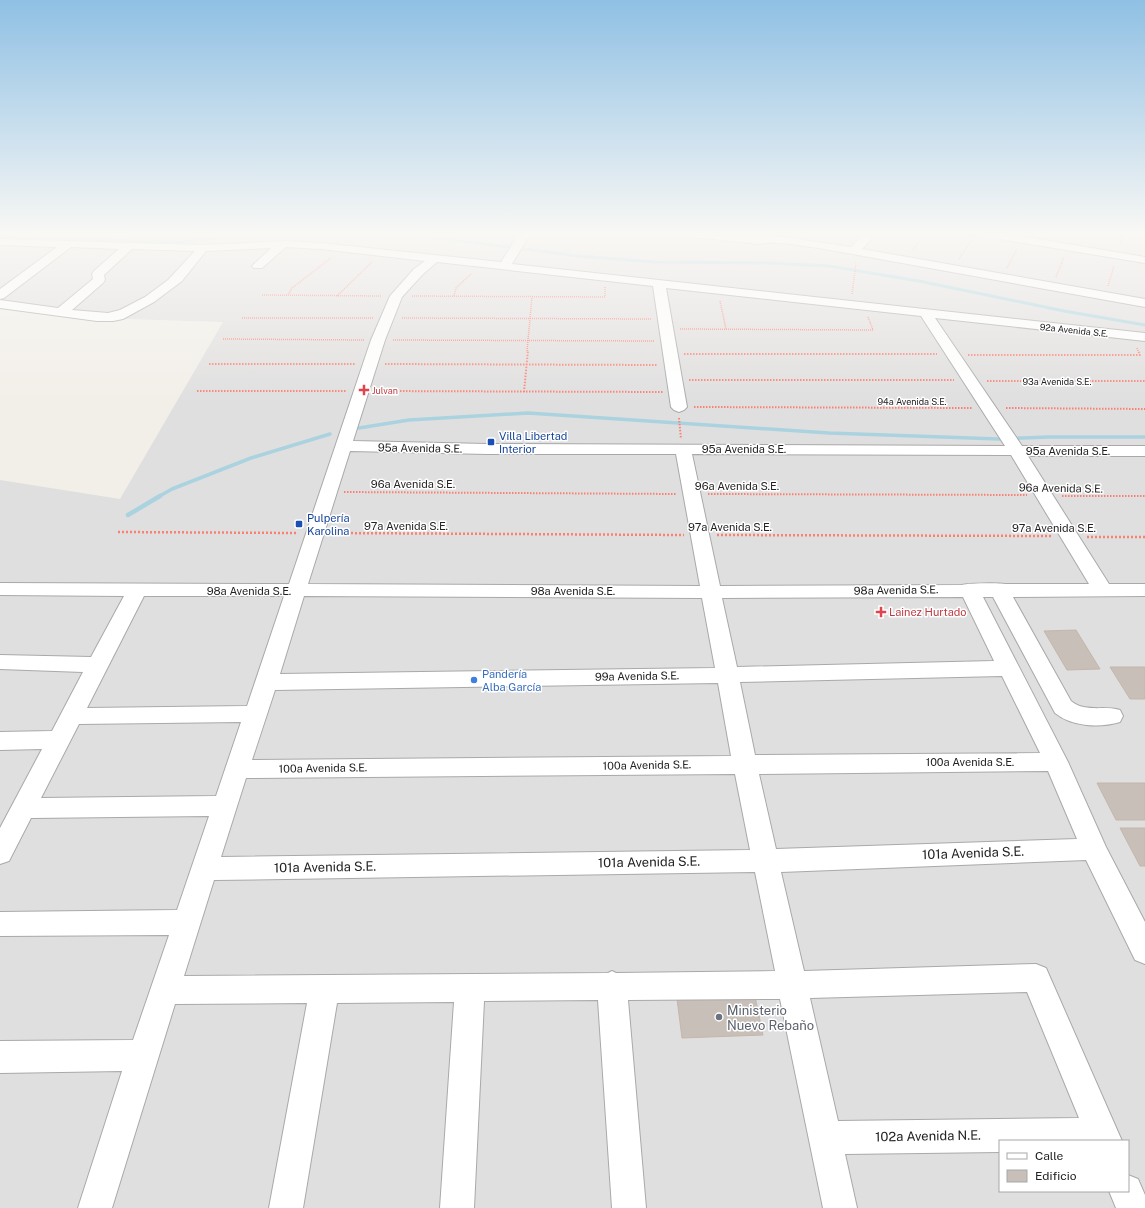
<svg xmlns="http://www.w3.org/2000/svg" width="1145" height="1208" font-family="'Public Sans',sans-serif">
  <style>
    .residential { fill: #e0dfdf; fill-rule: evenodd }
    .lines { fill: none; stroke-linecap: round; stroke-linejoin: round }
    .stream-far2 { stroke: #aad3df; stroke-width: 3 }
    .stream-far1 { stroke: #aad3df; stroke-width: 3.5 }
    .stream { stroke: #aad3df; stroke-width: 4.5 }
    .building { fill: #c7bfb8; stroke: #c4b6ab }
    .minor-casing { stroke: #a9a9a9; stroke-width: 2 }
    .path-far2 { stroke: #fa8072; stroke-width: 1.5; stroke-dasharray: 1 1; stroke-linecap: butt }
    .path-far1 { stroke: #fa8072; stroke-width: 2; stroke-dasharray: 1.5 1.5; stroke-linecap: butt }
    .path { stroke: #fa8072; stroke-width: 2.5; stroke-dasharray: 2 2; stroke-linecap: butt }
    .minor { fill: #fff; fill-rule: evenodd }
    .health-dot { fill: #e0444e; stroke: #fff; stroke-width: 1.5 }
    .transit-dot { fill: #1a4fb4; stroke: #fff; stroke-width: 1.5 }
    .shop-dot { fill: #3f7fe0; stroke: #fff; stroke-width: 1.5 }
    .worship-dot { fill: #6b7280; stroke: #fff; stroke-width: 1.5 }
    .labels { text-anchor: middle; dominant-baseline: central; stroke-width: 3; stroke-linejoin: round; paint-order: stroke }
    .far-street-label { font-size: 9px; fill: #222; stroke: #fff }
    .far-health-label { font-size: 9px; fill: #be3a42; stroke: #fff; text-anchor: start }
    .transit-label { font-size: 11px; fill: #164399; stroke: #fff; text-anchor: start }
    .street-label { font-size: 11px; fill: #222; stroke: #fff }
    .health-label { font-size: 11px; fill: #be3a42; stroke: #fff; text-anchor: start }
    .shop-label { font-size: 11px; fill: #366cbe; stroke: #fff; text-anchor: start }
    .near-street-label { font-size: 13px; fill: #222; stroke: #fff }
    .near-worship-label { font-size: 13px; fill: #5b616d; stroke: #fff; text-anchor: start }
  </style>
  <rect width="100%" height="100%" fill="#f2efe9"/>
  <path class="residential" d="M 0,234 L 1145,234 L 1145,1208 L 0,1208 L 0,480 L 120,499 L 223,322 L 96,318 L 0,307 ZM 1000,1141 L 1128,1141 L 1128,1191 L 1000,1191 Z"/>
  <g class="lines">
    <path class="stream-far2" d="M 389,234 L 446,239 L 578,256 L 655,262 L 766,263 L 829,266 L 919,281 L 1064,311 L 1145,325
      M 0,237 L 181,242 L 240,234"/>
    <path class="stream-far1" d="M 359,428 L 409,420 L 528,413 L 829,433 L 999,439 L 1048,437 L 1145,437
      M 158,497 L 172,489 L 251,458 L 330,434"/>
    <path class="stream" d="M 128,515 L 160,496"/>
  </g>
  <path class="building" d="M 1076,630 L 1100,669 L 1067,670 L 1044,631 Z
    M 1110,667 L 1145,667 L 1145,699 L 1130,699 Z
    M 1097,783 L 1145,783 L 1145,820 L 1116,820 Z
    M 1120,828 L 1145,828 L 1145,866 L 1140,866 Z
    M 755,996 L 763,1035 L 682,1038 L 677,999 Z"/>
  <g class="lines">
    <defs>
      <path id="minor" d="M 519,234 L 530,234 L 512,264 L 1145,333 L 1145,341 L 935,318 L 1022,446 L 1145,446 L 1145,456 L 1028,456 L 1109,584 L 1145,584 L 1145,596 L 1013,597 L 1071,701 C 1086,713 1103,705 1120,710 L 1123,716 L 1120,722 C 1100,728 1072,727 1055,713 L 993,597 L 983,597 L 1068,762 L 1106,847 L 1145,922 L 1145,964 L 1135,960 L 1086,860 L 781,872 L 804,971 L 1036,964 L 1046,968 L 1122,1141 L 1000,1141 L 1000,1152 L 845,1154 L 857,1208 L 823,1208 L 780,999 L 628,1000 L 646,1208 L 612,1208 L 598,1000 L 484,1001 L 474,1208 L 440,1208 L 454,1002 L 337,1003 L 303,1208 L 269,1208 L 307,1003 L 175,1004 L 112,1208 L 78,1208 L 122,1071 L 0,1073 L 0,1041 L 133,1040 L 169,935 L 0,936 L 0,912 L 177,910 L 209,816 L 31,818 L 9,861 L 0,864 L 0,828 L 42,749 L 0,750 L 0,732 L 52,731 L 83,672 L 0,669 L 0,655 L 91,657 L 124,596 L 0,595 L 0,583 L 289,584 L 371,340 L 390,296 L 414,269 L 425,261 L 321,249 L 286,247 L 262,268 L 254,268 L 252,266 L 271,248 L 206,251 L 182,281 L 154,302 L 123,319 L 113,321 L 97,321 L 0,308 L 0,300 L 58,308 L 93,279 L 92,274 L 94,271 L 119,249 L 71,247 L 4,298 L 0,299 L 0,289 L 57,247 L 0,245 L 0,239 L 203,245 L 284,241 L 321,243 L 501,262 ZM 132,249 L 195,251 L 168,280 L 145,297 L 120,310 L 108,313 L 72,310 L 103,283 L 105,280 L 104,275 ZM 437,262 L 653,286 L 671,407 L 674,410 L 679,412 L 684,410 L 687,407 L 666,288 L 921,316 L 1005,446 L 487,444 L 353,441 L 385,340 L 402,297 L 422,275 ZM 350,451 L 487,454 L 676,454 L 700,586 L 308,584 ZM 692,454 L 1011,455 L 1089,584 L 1005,584 C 999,583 968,583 962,585 L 720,586 ZM 144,596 L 284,596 L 247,706 L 87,708 ZM 304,596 L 702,598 L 715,668 L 280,674 ZM 963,597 L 994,661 L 737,667 L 722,598 ZM 1002,676 L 1040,753 L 755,755 L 740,682 ZM 718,683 L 731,756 L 252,760 L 275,690 ZM 241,722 L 216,796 L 41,798 L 79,724 ZM 1048,771 L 1077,839 L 776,849 L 759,774 ZM 735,774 L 750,850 L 221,857 L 246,778 ZM 755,872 L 775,971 L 616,973 L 612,971 L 608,973 L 184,976 L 214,880 ZM 1027,992 L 1079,1118 L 838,1121 L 810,998 Z
        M 689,234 L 776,236 L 851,247 L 860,238 L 860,234 L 871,234 L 871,239 L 862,249 L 1145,299 L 1145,307 L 819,248 C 801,246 776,240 759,244 L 694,237 Z
        M 982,234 L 1009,234 L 1145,257 L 1145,263 L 987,237 Z
        M 1128,1175 L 1138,1179 L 1145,1195 L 1145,1208 L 1116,1208 L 1109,1191 L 1128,1191 Z"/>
    </defs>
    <use href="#minor" class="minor-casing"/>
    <path class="path-far2" d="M 1120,245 L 1123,234
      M 913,250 L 925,234
      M 959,259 L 975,235
      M 1007,268 L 1017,249
      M 1056,277 L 1064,257
      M 1108,286 L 1114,266
      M 852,294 L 856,263
      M 262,295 L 381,296
      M 288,295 L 292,288 L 331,258
      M 337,296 L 372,262
      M 412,296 L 605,297 L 605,287
      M 454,296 L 456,288 L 472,273
      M 720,301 L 726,329
      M 242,318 L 373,318
      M 402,318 L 651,319
      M 680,329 L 873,330 L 868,317
      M 223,339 L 364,340
      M 393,340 L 654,341
      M 1137,348 L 1138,351
      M 527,351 L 532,297"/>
    <path class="path-far1" d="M 684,354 L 937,354
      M 968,355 L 1140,355 L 1138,350
      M 209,364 L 356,364
      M 385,364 L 658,365
      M 689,380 L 954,380
      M 987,381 L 1145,381
      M 197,391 L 347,391
      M 376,391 L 663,392
      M 524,392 L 528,350
      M 694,407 L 973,408
      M 1006,408 L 1145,409
      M 679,418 L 681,439
      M 344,492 L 677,494
      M 708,494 L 1027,495
      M 1062,496 L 1145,496"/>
    <path class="path" d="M 118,532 L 298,533
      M 331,533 L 684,535
      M 717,535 L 1052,536
      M 1087,537 L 1145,537"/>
    <use href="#minor" class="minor"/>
  </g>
  <linearGradient id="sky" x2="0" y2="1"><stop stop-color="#8fc0e4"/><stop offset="0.58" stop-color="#f9f8f5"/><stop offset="1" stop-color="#f9f8f5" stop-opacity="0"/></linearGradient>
  <rect width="1145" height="403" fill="url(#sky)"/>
  <g class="health-dot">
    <path d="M362 384h4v4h4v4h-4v4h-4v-4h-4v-4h4z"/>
    <path d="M879 606h4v4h4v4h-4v4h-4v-4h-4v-4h4z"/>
  </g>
  <g class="transit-dot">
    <rect x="487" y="438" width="8" height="8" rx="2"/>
    <rect x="295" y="520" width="8" height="8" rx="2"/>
  </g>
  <circle class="shop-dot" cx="474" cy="680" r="4"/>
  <circle class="worship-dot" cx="719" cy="1017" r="4"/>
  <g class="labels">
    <g class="far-street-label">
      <text transform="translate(1074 330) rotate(6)">92a Avenida S.E.</text>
      <text x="1057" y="381">93a Avenida S.E.</text>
      <text x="912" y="401">94a Avenida S.E.</text>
    </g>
    <g class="far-health-label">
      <text x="372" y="390">Julvan</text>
    </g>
    <g class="transit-label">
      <text x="499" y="436">Villa Libertad<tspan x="499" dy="13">Interior</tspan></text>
      <text x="307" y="518">Pulpería<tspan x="307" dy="13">Karolina</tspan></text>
    </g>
    <g class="street-label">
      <text transform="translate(420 448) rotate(1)">95a Avenida S.E.</text>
      <text x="744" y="449">95a Avenida S.E.</text>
      <text x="1068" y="451">95a Avenida S.E.</text>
      <text x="413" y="484">96a Avenida S.E.</text>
      <text x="737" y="486">96a Avenida S.E.</text>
      <text transform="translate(1061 488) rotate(1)">96a Avenida S.E.</text>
      <text x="406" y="526">97a Avenida S.E.</text>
      <text x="730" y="527">97a Avenida S.E.</text>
      <text x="1054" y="528">97a Avenida S.E.</text>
      <text transform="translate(896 590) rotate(-1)">98a Avenida S.E.</text>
      <text x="249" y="591">98a Avenida S.E.</text>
      <text x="573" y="591">98a Avenida S.E.</text>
      <text transform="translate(637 676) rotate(-1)">99a Avenida S.E.</text>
      <text x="970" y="762">100a Avenida S.E.</text>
      <text transform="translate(647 765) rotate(-1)">100a Avenida S.E.</text>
      <text transform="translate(323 768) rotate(-1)">100a Avenida S.E.</text>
    </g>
    <g class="health-label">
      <text x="889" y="612">Lainez Hurtado</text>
    </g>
    <g class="shop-label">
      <text x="482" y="674">Pandería<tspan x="482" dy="13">Alba García</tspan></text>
    </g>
    <g class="near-street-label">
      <text transform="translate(973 853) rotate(-2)">101a Avenida S.E.</text>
      <text transform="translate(649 862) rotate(-1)">101a Avenida S.E.</text>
      <text transform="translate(325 867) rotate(-1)">101a Avenida S.E.</text>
      <text transform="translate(928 1136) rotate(-1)">102a Avenida N.E.</text>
    </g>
    <g class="near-worship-label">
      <text x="727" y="1010">Ministerio<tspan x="727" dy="15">Nuevo Rebaño</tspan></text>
    </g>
  </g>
  <rect x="999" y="1140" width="130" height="52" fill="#ffffff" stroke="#a7a7a7"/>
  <rect x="1007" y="1153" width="20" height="6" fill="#ffffff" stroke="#a7a7a7"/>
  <text x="1035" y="1160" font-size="12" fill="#222222">Calle</text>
  <rect x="1007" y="1170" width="20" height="12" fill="#c7bfb8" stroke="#a7a7a7"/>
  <text x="1035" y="1180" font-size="12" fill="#222222">Edificio</text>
</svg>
